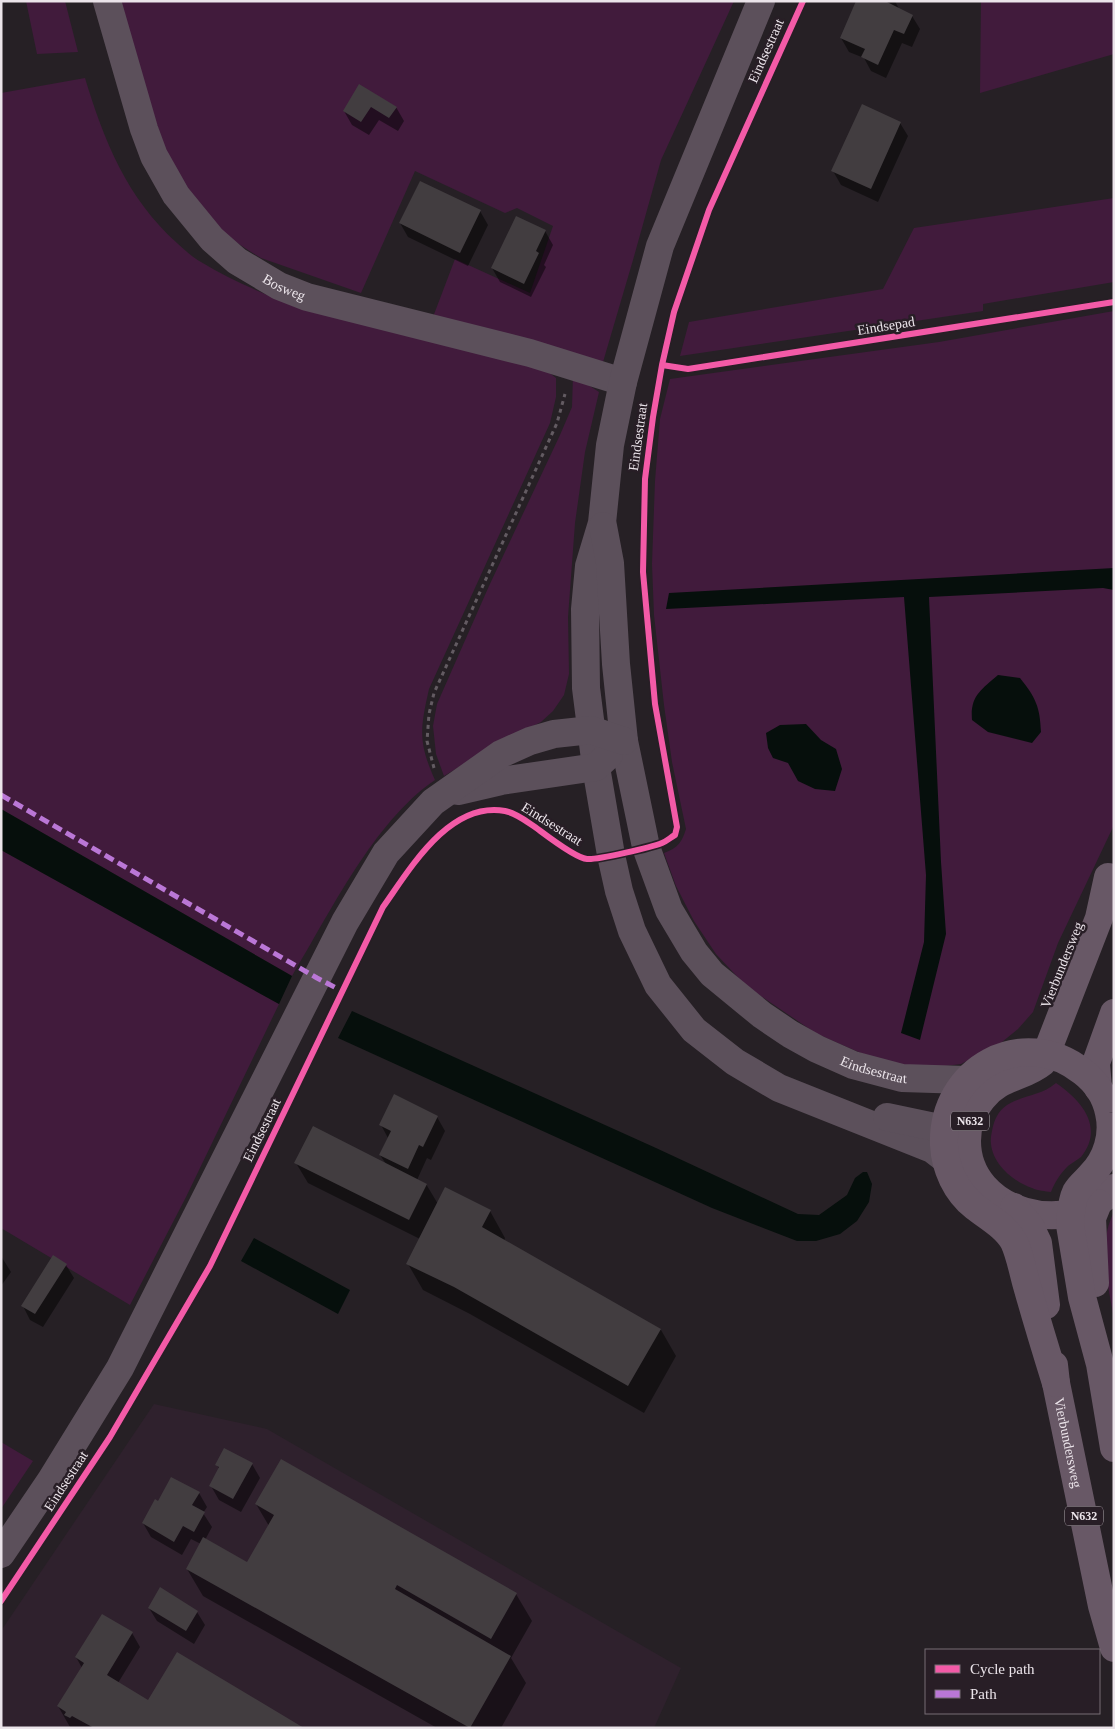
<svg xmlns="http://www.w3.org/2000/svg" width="1115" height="1729" font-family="Georgia,serif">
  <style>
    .built { fill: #2f212d }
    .green { fill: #411b3c }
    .water { fill: #060f0c }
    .shadow { fill: #0007 }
    .building { fill: #423d40 }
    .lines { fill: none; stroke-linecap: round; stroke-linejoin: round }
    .path { stroke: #635b62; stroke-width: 3; stroke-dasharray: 4 4; stroke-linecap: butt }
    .minor { stroke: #5c505b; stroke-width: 28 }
    .major { stroke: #685866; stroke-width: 28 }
    .quiet { stroke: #ba77d6; stroke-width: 5; stroke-dasharray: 10 5; stroke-linecap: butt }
    .cycleway-casing { stroke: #281e26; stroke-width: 9 }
    .cycleway { stroke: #f35aa7; stroke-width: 6 }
    .labels { text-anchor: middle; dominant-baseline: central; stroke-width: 5; stroke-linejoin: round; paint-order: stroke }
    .shield { fill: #281e26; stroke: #b0a9af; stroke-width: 1 }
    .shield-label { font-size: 12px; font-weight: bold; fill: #ebe4ea }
    .street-label { font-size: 14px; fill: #ebe4ea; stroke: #281e26 }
  </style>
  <rect width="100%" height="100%" fill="#262025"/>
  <path class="built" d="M 154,1404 L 267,1429 L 681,1668 L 654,1728 L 1,1728 L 1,1631 Z"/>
  <path class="green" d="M 26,1 L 65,1 L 78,52 L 37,54 Z
    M 115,1 L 734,1 L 661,160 L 633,260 L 603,362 L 433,317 L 455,259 L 530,293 L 553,226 L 517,208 L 505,213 L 415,171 L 361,293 L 261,258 L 248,250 L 225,235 L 176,181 Z
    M 981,1 L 1114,1 L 1114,54 L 980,93 Z
    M 85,78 C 104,141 127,198 177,243 C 185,250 192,257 201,262 C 225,277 251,288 277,299 L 542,367 L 556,378 L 556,397 L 550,423 L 429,689 C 420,729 418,742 435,780 C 374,821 330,913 292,976 L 1,809 L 1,93 Z
    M 1114,198 L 1114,282 L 983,304 L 983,311 L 680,356 L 689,322 L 883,289 L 914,228 Z
    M 1114,311 L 1114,825 L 1058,943 L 1033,1012 L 1018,1029 L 1002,1042 L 961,1064 L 922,1069 L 877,1060 L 817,1034 L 746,986 L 716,954 L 694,921 L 676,886 L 664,853 C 678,848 682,842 686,829 L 672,762 L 664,705 L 654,615 L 652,564 L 655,481 L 660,419 L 670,379 L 939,342 Z
    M 573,375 L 599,392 L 585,452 L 575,523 L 568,617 L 569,674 L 564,695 L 553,711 L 541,722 L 499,743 L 444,776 L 436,754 L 433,726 L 437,704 L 489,586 L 560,435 L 572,407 Z
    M 1,850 L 279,1004 L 186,1197 L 130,1305 L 1,1228 Z
    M 1056,1083 C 1081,1100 1105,1127 1081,1157 C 1077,1160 1072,1163 1068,1166 C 1060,1174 1055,1182 1051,1192 C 1045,1191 1038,1191 1032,1188 C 1009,1180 985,1157 992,1131 C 994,1120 998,1111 1007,1105 C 1023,1095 1041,1096 1056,1083 Z
    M 1114,1212 L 1114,1319 C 1108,1284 1097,1245 1114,1212 Z
    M 1,1442 L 33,1461 L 1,1509 Z"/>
  <path class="water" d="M 1114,568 L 1114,590 L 1103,588 L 929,597 L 941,862 L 946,934 L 920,1040 L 901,1033 L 924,942 L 926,875 L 904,597 L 666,609 L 669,593 Z
    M 998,675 L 1020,678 C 1036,698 1040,707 1041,732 L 1032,743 L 988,732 L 972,720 C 970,696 981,690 998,675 Z
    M 806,724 L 821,740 L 836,749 L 842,769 L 835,791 L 815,789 L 798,781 L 788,763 L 773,758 L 768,748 L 766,733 L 780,725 Z
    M 1,809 L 292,976 L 279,1004 L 1,850 Z
    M 352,1011 L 656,1148 L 798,1214 L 819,1215 L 847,1195 L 855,1178 L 863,1172 L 867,1172 L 872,1184 L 869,1202 L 857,1221 L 840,1234 L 816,1241 L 797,1241 L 712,1208 L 338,1038 Z
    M 254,1238 L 350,1290 L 338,1314 L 241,1261 Z"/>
  <path class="shadow" d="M 858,1 L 895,1 L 899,9 L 912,16 L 920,29 L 912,47 L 902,43 L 886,78 L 871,71 L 864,58 L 849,52 L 841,38 Z
    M 360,86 L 396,107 L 404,121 L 398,131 L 379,120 L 369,135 L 352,125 L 344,111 Z
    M 900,123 L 908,136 L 878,202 L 841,185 L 833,171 Z
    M 420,182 L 480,211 L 488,225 L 468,266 L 408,237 L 400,223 Z
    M 545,231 L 553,245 L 544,265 L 546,267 L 531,297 L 500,282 L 492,268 Z
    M 437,1117 L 445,1131 L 431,1160 L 427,1158 L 417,1180 L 426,1184 L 438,1204 L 490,1211 L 505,1238 L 504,1241 L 661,1330 L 676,1356 L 644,1413 L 470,1314 L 423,1290 L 408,1264 L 420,1239 L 308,1183 L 296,1163 L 386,1164 L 380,1155 L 388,1138 L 381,1125 Z
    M 1,1256 L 11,1272 L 1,1286 Z
    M 66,1265 L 74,1278 L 43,1327 L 30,1320 L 23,1306 Z
    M 281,1461 L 516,1594 L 532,1621 L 511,1658 L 526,1683 L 501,1728 L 437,1728 L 203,1596 L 187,1569 L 201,1544 L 191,1539 L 182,1555 L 151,1537 L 143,1523 L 159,1502 L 199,1493 L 207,1507 L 203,1513 L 212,1527 L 205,1540 L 248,1563 L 269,1526 L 256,1504 Z
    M 252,1464 L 260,1478 L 241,1512 L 219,1500 L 211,1486 L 219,1469 L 217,1465 Z
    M 149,1608 L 197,1612 L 205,1625 L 194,1644 L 157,1621 Z
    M 132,1633 L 140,1647 L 118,1683 L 148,1701 L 301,1728 L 70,1727 L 58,1706 L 82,1668 L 76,1657 Z"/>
  <path class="building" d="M 856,1 L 888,1 L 887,2 L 913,15 L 904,34 L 894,30 L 878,65 L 861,57 L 865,49 L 840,38 Z
    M 359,84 L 397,107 L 389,118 L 371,107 L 361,122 L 343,111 Z
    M 862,104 L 901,122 L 871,189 L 831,171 Z
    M 420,181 L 481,210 L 460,253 L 399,223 Z
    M 516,216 L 546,230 L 536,251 L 539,253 L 524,284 L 491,268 Z
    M 394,1094 L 438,1116 L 423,1147 L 419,1145 L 408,1169 L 379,1155 L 391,1131 L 379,1125 Z
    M 313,1126 L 427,1184 L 409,1220 L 294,1163 Z
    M 445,1187 L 491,1210 L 482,1227 L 661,1329 L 628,1386 L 454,1287 L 406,1264 Z
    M 53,1255 L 67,1264 L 35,1314 L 21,1306 Z
    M 224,1448 L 253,1463 L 233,1499 L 209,1486 L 219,1467 L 215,1465 Z
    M 281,1459 L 517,1593 L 491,1639 L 397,1585 L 395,1589 L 511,1656 L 470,1728 L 186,1569 L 203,1537 L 247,1562 L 274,1515 L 255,1504 Z
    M 171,1477 L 200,1492 L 192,1505 L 205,1512 L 194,1532 L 183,1526 L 174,1542 L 142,1523 L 155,1499 L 158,1501 Z
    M 160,1587 L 198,1611 L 186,1631 L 148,1608 Z
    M 102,1614 L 133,1632 L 107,1675 L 148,1700 L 177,1652 L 304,1728 L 94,1728 L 72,1716 L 70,1718 L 64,1715 L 66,1712 L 57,1706 L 84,1663 L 75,1657 Z"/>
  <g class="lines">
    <path class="path" d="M 434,768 L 427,741 L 429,714 L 434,693 L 557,423 L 565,394"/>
    <g class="minor">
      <path id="s1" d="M 107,1 L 144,129 L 154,156 L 176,195 L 212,239 L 237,261 L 279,286 L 307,297 L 530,353 L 623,382"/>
      <path d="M 761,1 L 660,246 L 623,382 L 610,445 L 602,523 L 589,566 L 585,609 L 586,688 L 596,767 L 611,855 L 619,891 L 632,931 L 658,985 L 694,1030 L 735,1062 L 779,1088 L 932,1149 L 945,1159"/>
      <path id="s2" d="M 603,526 L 610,563 L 616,664 L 624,741 L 646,847 L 669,910 L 694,952 L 712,974 L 762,1015 L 790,1034 L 817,1049 L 853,1065 L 902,1078 L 966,1080"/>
      <path d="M 458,791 L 501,781 L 596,767 L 609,755"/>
      <path d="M 887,1117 L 944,1129"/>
      <path d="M 1,1554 L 51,1480 L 120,1368 L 345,922 L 386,853 L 433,802 L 501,754 L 530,741 L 554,734 L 591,730 L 624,741"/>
    </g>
    <g class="major">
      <path d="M 1108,877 L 1099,918 L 1043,1062 C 1022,1079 1001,1075 982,1099 C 972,1111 967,1126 967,1141 C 967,1214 1071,1240 1114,1188"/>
      <path d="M 1098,1088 L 1096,1063 L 1114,1013"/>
      <path d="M 1014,1207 L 1030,1226 L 1038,1243 L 1046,1305"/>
      <path d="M 1095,1283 L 1092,1218 L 1098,1203"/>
      <path id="s3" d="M 1054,1365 L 1056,1383 L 1102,1606 L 1114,1648"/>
      <path d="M 1056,1383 C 1046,1351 1036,1318 1027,1286 C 1023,1272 1020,1255 1014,1242 C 1006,1227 988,1217 975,1207 C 956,1192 945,1168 944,1145 C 941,1069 1023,1024 1083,1072 C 1096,1082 1106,1097 1109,1113 C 1114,1135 1107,1159 1091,1175 C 1086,1181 1080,1185 1076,1192 C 1071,1202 1071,1214 1070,1225 L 1082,1297 L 1100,1364 L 1114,1448"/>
    </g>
    <path class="quiet" d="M 1,795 L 317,978 L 342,991"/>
    <defs>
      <path id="cycleway" d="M 662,365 L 688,369 L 1114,302
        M 1,1601 L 110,1437 L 210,1266 L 383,907 C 410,869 449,801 505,811 C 516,813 526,821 535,827 C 546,835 575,858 587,859 C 598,860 652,847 662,843 C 667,841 671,837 675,835 L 677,827 L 655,704 L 643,572 L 645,479 L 653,417 L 662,365 L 674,312 L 709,210 L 803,1"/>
    </defs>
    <use href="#cycleway" class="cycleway-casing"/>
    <use href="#cycleway" class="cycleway"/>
  </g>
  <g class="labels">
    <g class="shield">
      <rect x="951" y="1111.5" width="38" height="19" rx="4"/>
      <rect x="1065" y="1506.5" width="38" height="19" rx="4"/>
    </g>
    <g class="shield-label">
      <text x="970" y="1121">N632</text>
      <text x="1084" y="1516">N632</text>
    </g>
    <g class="street-label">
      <text transform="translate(766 51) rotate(-66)">Eindsestraat</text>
      <text stroke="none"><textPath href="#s1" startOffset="351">Bosweg</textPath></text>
      <text transform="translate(886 326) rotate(-9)">Eindsepad</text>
      <text transform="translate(638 437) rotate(-82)">Eindsestraat</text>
      <text transform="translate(552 824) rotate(32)">Eindsestraat</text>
      <text transform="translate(1062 965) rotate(-68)">Vierbundersweg</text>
      <text stroke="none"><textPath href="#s2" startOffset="659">Eindsestraat</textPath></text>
      <text transform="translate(262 1130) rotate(-64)">Eindsestraat</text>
      <text stroke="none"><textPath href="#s3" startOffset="79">Vierbundersweg</textPath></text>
      <text transform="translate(66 1481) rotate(-57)">Eindsestraat</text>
    </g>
  </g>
  <rect width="1115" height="1729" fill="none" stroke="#ebe4ea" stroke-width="5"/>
  <rect x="925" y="1649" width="175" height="65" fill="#281e26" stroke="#766d74"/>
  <rect x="935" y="1665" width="25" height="8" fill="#f35aa7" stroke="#766d74"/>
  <text x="970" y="1674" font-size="15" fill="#ebe4ea">Cycle path</text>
  <rect x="935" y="1690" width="25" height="8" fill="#ba77d6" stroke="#766d74"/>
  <text x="970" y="1699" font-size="15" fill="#ebe4ea">Path</text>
</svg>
